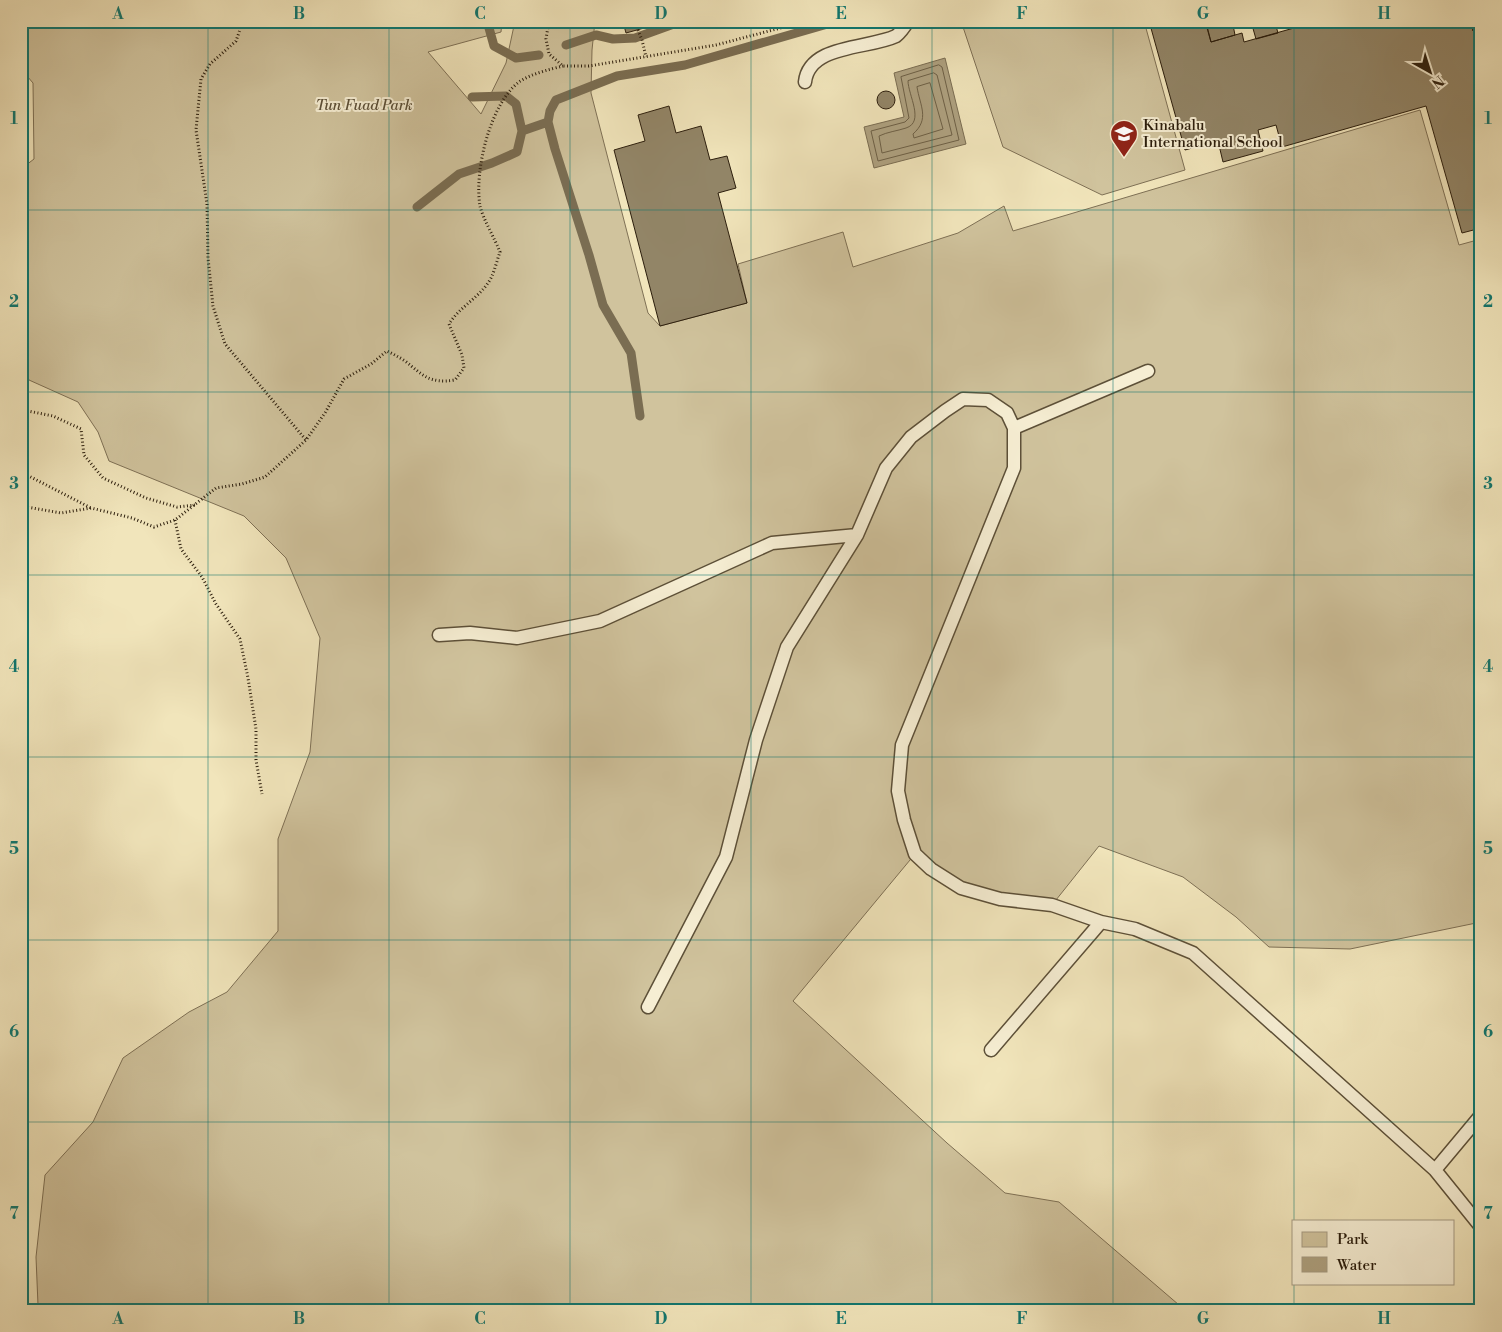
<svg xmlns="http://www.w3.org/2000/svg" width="1502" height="1332" font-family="'Libre Bodoni',serif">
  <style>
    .green { fill: #d0c39d; stroke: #7e7055 }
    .water { fill: #aea180; stroke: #7a6d52 }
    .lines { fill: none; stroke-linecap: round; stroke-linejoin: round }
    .shore { stroke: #6d6046; stroke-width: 1 }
    .stream { stroke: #7a6d52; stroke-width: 9 }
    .building { fill: #928567; stroke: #2c1e0d }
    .lane-casing { stroke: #5d5038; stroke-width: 15 }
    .path { stroke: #2c1e0d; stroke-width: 3; stroke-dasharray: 1 2.5; stroke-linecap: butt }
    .lane { stroke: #f6eed3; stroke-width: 12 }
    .grid { fill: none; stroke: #0f766e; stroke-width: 1; stroke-opacity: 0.55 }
    .labels { text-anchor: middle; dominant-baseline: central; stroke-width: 4; stroke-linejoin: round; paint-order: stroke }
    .park-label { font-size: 15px; font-style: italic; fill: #5d5038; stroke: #f6eed3 }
    .poi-label { font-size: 15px; fill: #2c1e0d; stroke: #f6eed3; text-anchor: start }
    .neatline { fill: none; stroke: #0f766e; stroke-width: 2 }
    .grid-label { font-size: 16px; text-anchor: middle; font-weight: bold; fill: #0f766e }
  </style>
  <rect width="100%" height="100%" fill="#f1e5bb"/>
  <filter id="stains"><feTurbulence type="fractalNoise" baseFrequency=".004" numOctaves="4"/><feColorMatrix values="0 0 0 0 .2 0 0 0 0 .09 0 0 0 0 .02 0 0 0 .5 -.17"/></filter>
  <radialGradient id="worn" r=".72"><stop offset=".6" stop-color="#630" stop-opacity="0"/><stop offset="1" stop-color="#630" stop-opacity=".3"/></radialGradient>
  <path class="green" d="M 21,21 L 502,21 L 501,32 L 428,52 L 481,114 L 506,63 L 515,21 L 595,21 L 592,50 L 591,93 L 648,313 L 660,326 L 747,303 L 738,264 L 843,232 L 853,267 L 958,233 L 1004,206 L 1013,231 L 1420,110 L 1459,245 L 1481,239 L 1481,922 L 1350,949 L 1269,947 L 1236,917 L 1183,877 L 1099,846 L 1052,905 L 961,888 L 915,854 L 793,1001 L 947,1143 L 1005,1193 L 1059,1202 L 1186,1311 L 43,1311 L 38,1305 L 36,1257 L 45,1175 L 93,1122 L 123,1058 L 189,1012 L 227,992 L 278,931 L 278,839 L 310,752 L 320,638 L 286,558 L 244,516 L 109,461 L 98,432 L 78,402 L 29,380 L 21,367 L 21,169 L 34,159 L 33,83 L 21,69 Z
    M 961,21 L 1144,21 L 1185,170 L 1102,195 L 1003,147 Z"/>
  <path class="water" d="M 945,58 L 966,144 L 874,168 L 864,127 L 904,117 L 894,73 Z"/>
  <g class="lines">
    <path class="shore" d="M 939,65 L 942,67 L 959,140 L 878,161 L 871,131 L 905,122 L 909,118 L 901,77 Z
      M 934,73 L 937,75 L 952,135 L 882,153 L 879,136 C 887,132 897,131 906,128 C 925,122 908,95 908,81 Z
      M 930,83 L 943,129 L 914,138 L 913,134 C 930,119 920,106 917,87 Z"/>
    <path class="stream" d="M 489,28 L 494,46 L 516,58 L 539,55
      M 566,45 L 596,35 L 613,39 L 635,38 L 682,21
      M 472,97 L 506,96 L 516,104 L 522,131
      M 548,122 L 555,149 L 589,255 L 603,305 L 631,353 L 640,416
      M 417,207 L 459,174 L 492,163 L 517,152 L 522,131 L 548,122 L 550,111 L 556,100 L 617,76 L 685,65 L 838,21"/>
  </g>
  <path class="building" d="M 642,21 L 644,28 L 626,33 L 623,22 Z
    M 1149,21 L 1205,21 L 1211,42 L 1242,33 L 1244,42 L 1319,21 L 1470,21 L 1473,31 L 1481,28 L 1481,228 L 1462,233 L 1426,106 L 1282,147 L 1276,125 L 1258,130 L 1263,151 L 1223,162 L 1218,141 L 1185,150 Z
    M 1223,21 L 1294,21 L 1276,26 L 1278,33 L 1256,39 L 1252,25 L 1245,27 L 1244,22 L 1233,25 L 1235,35 L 1211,42 L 1207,26 Z
    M 1470,21 L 1481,21 L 1481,28 L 1473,31 Z
    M877 100a9 9 0 1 1 18 0a9 9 0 1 1-18 0Z
    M 669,106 L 676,133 L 701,126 L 710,160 L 727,156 L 736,188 L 718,193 L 747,303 L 660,326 L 614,150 L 645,141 L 638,115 Z"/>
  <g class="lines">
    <defs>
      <path id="lane" d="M 805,82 C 809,44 869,49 896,36 C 900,33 905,26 908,21
        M 1014,428 L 1148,371
        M 439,635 L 470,633 L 517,638 L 600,621 L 772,543 L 857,535
        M 648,1007 L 726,857 L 756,740 L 787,647 L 857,535 L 886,468 L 911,437 L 945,411 L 963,399 L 988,400 L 1007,413 L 1014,428 L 1014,468 L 902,745 L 898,791 L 904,820 L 915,854 L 931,869 L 961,888 L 1000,899 L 1052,905 L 1101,922 L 1135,929 L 1193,953 L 1435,1170 L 1481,1227
        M 991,1050 L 1101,922
        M 1435,1170 L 1481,1115"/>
    </defs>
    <use href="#lane" class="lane-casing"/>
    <path class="path" d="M 243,21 L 236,41 L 210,64 L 201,79 L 196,130 L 207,204 L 208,258 L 213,306 L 225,344 L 306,440
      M 549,21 L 546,39 L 549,54 L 563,66 L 589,66 L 716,45 L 807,21
      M 638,30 L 642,40 L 646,57
      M 21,408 L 23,410 L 53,416 L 81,429 L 84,455 L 103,478 L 146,498 L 177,507 L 195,505
      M 21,472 L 91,508
      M 21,506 L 61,513 L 91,508 L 132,518 L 154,527 L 175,520 L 216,488 L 242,484 L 265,477 L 306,440 L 325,413 L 344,379 L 371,364 L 387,351 C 393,354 399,357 405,361 C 423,375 429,384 455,380 L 464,368 L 462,355 L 449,324 C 460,306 481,297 491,278 C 495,270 497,260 500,252 C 495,239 483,219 480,206 C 474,171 490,104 519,82 C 530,74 551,69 563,66
      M 175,520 L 181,549 L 202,577 L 216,604 L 240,639 L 248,678 L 256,729 L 256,760 L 262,794"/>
    <use href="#lane" class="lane"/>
  </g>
  <path class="grid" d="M 208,21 L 208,1311M 389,21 L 389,1311M 570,21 L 570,1311M 751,21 L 751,1311M 932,21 L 932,1311M 1113,21 L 1113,1311M 1294,21 L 1294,1221M 21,210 L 1481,210M 21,392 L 1481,392M 21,575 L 1481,575M 21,757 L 1481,757M 21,940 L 1481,940M 21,1122 L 1481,1122M 1294,1283 L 1294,1311"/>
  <defs>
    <symbol id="school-pin" viewBox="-11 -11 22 30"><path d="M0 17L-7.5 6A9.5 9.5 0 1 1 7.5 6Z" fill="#8f2418" stroke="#f6eed3"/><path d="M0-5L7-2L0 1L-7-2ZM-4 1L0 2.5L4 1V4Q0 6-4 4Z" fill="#fff"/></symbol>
  </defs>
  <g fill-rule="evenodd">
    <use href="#school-pin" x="1108" y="118" width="32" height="43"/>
  </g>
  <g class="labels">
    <g class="park-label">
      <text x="364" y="105">Tun Fuad Park</text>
    </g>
    <g class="poi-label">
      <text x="1143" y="125">Kinabalu<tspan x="1143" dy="17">International School</tspan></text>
    </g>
  </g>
  <rect width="1502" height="1332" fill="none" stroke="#f1e5bb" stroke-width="55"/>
  <rect x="1292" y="1220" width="162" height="65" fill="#f6eed3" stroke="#a59b84"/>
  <rect x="1302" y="1232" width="25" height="15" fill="#d0c39d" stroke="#a59b84"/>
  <text x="1337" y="1244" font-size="15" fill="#2c1e0d">Park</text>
  <rect x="1302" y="1257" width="25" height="15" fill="#aea180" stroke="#a59b84"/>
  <text x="1337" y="1270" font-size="15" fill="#2c1e0d">Water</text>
  <g transform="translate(1430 72) rotate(141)" stroke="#f6eed3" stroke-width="4" paint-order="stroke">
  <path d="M0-4L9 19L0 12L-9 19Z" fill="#2c1e0d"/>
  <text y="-8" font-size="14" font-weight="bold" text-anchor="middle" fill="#2c1e0d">N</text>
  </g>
  <rect x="28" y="28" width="1446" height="1276" class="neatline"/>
  <g class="grid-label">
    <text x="118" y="19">A</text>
    <text x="299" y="19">B</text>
    <text x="480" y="19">C</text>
    <text x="661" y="19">D</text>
    <text x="841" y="19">E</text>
    <text x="1022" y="19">F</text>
    <text x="1203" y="19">G</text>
    <text x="1384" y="19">H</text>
    <text x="14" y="124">1</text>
    <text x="1488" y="124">1</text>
    <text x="14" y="307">2</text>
    <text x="1488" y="307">2</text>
    <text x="14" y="489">3</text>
    <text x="1488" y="489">3</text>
    <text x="14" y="672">4</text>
    <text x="1488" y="672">4</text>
    <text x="14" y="854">5</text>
    <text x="1488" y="854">5</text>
    <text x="14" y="1037">6</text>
    <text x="1488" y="1037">6</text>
    <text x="14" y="1219">7</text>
    <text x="1488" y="1219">7</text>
    <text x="118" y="1324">A</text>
    <text x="299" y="1324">B</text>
    <text x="480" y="1324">C</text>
    <text x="661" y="1324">D</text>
    <text x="841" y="1324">E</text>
    <text x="1022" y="1324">F</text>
    <text x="1203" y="1324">G</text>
    <text x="1384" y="1324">H</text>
  </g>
  <rect width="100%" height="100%" filter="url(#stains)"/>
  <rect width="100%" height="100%" fill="url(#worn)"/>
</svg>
